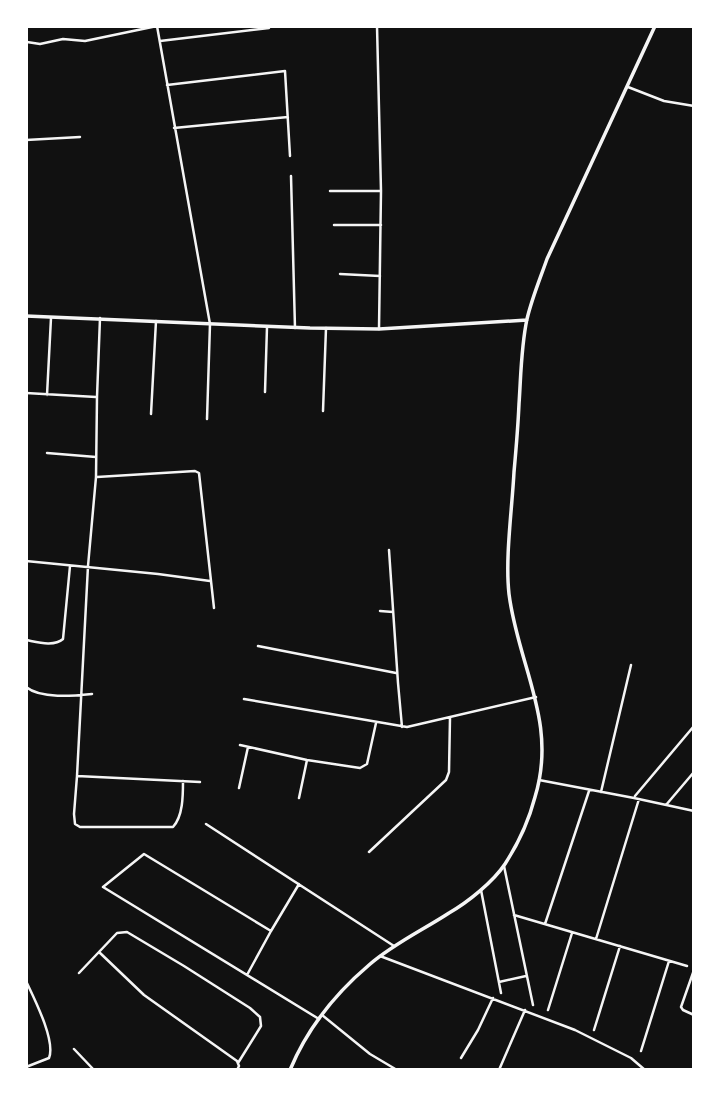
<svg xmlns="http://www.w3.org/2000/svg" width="720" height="1096" font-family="Figtree,sans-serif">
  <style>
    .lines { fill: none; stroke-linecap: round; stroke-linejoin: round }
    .minor { stroke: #f5f5f5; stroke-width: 2.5 }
    .tertiary { stroke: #f5f5f5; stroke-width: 3.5 }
  </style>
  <rect width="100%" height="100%" fill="#111"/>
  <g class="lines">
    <path class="minor" d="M 157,26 L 210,324 L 207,419
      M 377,26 L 381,191 L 379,329
      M 160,41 L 269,28
      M 27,42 L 40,44 L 63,39 L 85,41 L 157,26
      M 167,85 L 285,71 L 290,156
      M 628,87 L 664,101 L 694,106
      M 174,128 L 288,117
      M 26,140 L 80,137
      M 291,176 L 295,328
      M 330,191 L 381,191
      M 334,225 L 381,225
      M 340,274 L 380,276
      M 100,318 L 97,397 L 96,477 L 88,566 L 77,776 L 74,814 L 75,824 L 80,827 L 173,827 C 183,816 183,796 183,781
      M 265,392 L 267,327
      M 26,393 L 96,397
      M 47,395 L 51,318
      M 323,411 L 326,328
      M 151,414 L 156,321
      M 47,453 L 96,457
      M 97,477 L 195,471 L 199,473 L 214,608
      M 389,550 L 398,683 L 402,727
      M 26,561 L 158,574 L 210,581
      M 380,611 L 393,612
      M 26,640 C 37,642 54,647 63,639 L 70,566
      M 258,646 L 396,673
      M 26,687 C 41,699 73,696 92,694
      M 244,699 L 407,727 L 536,697
      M 240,745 L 307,760 L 360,768 L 367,764 L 376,723
      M 77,776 L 200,782
      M 539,780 L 634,798 L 694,811
      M 239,788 L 248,747
      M 601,792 L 631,665
      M 635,796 L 694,726
      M 299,798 L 307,760
      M 666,805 L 694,772
      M 206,824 L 394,946
      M 369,852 L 446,780 L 449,772 L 450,718
      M 504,866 L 533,1005
      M 481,890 L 501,993
      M 514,915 L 687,966
      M 545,924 L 589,791
      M 271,931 L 299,884
      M 596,939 L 639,799
      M 99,952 L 144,995 L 237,1061 L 239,1066 L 237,1070
      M 380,956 L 575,1030 L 631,1058 L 645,1070
      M 694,970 L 681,1007 L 683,1010 L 694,1015
      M 79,973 L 117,933 L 127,932 L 184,966 L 250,1008 L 260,1017 L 261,1026 L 238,1063
      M 247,975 L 271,931 L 144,854 L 103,887 L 319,1019
      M 26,981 C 34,998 56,1041 49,1058 L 26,1067
      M 499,982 L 526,976
      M 548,1010 L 572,933
      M 322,1015 L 370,1054 L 397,1070
      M 594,1030 L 620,946
      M 74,1049 L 94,1070
      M 641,1051 L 669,961
      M 461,1058 L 478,1030 L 493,998
      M 499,1070 L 525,1010"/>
    <path class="tertiary" d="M 26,316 L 310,328 L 379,329 L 527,320
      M 290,1070 C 307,1029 336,993 369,965 C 393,944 423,930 449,913 C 468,902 493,882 505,864 C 518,844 529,820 535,797 C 558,722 518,666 509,594 C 505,558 512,510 514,472 C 516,450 518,427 519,404 C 521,375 521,347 527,319 C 532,298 540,279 547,259 L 655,26"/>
  </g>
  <rect width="720" height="1096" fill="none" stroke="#ffffff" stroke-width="56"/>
</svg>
